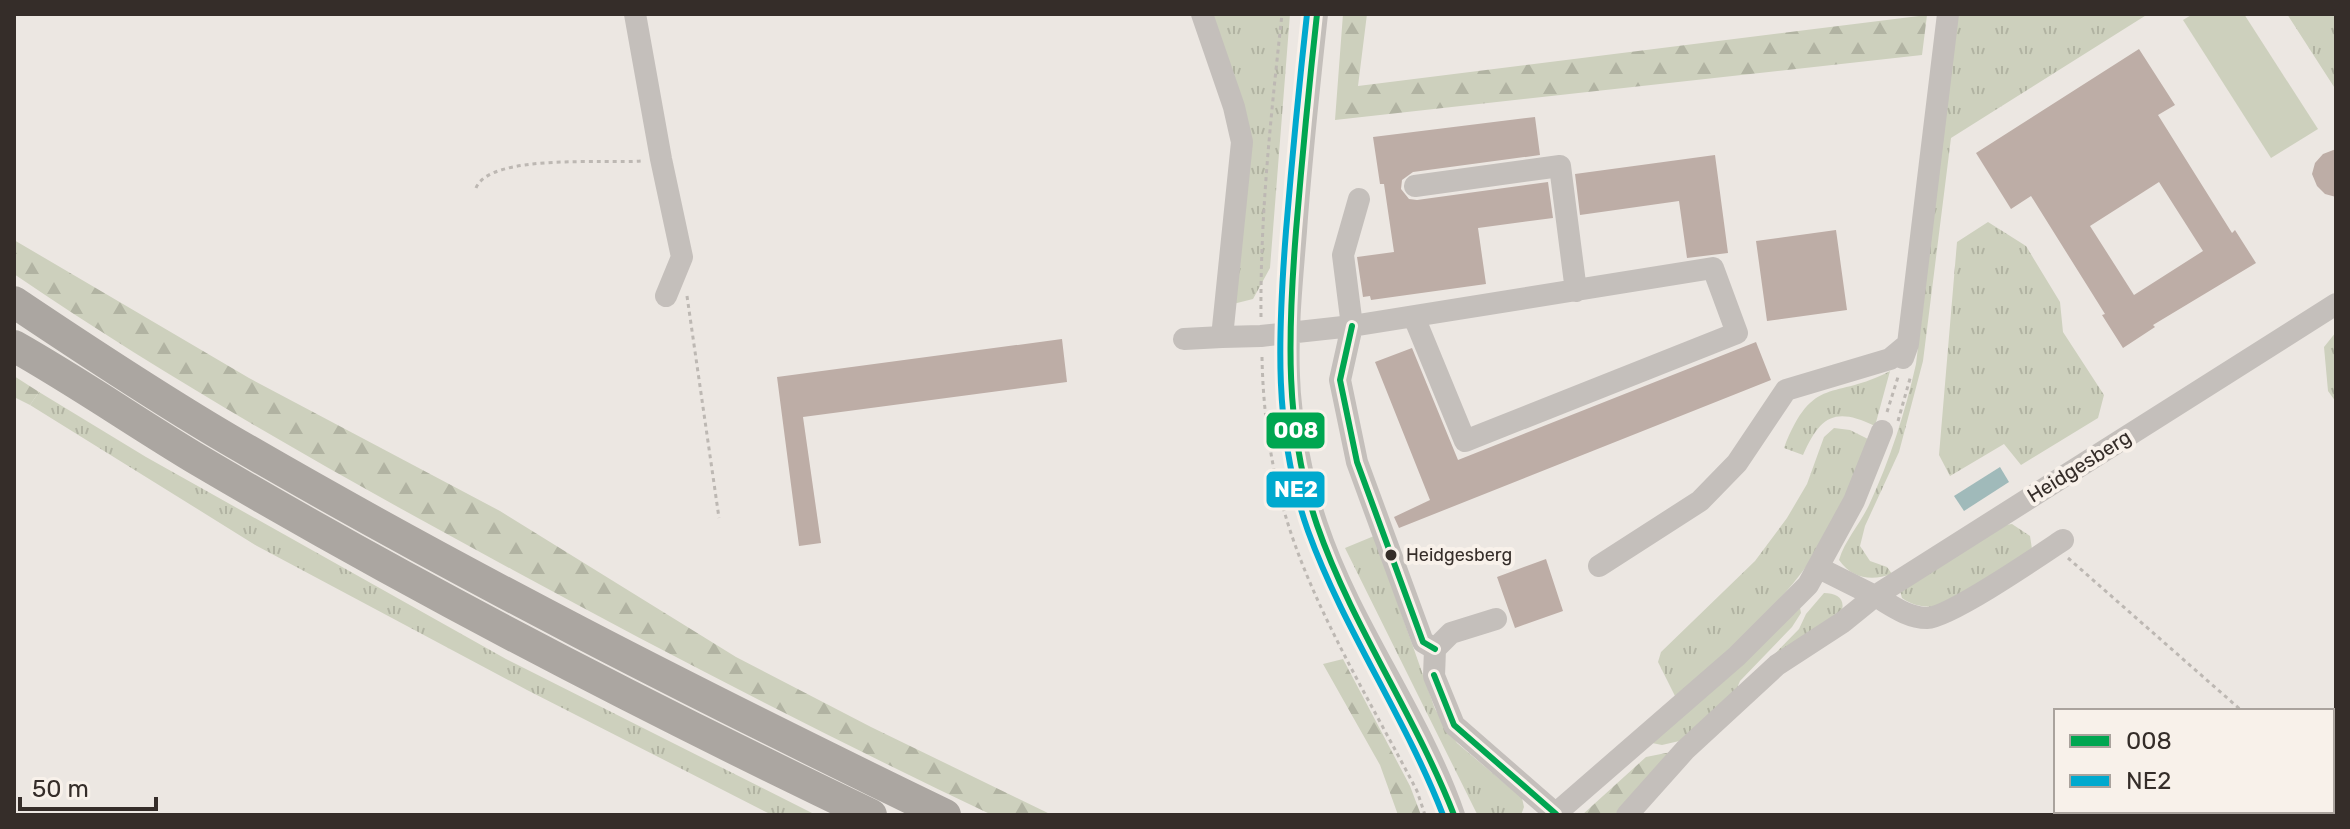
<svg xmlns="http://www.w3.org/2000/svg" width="2350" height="829" font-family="Rubik,sans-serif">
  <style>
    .grass { fill: url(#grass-tufts) }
    .forest { fill: url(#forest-firs) }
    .pitch { fill: #cdd0bd }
    .water { fill: #a0baba }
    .building { fill: #bdada6; fill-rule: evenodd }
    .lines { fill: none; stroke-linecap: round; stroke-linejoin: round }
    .path { stroke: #bdb8b3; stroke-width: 3; stroke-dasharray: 4 4; stroke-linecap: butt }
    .minor { stroke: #c4bfbb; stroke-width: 22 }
    .highway { stroke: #aba6a1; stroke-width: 32 }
    .bus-1-casing { stroke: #f8f1ea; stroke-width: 12 }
    .bus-2-casing { stroke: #f8f1ea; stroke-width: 12 }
    .bus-1 { stroke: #00a651; stroke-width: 6 }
    .bus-2 { stroke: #00a9ce; stroke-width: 6 }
    .bus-dot { fill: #352d29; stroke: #f8f1ea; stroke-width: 3 }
    .labels { text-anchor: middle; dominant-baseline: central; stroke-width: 8; stroke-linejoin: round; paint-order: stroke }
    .bus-label { font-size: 18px; fill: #352d29; stroke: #f8f1ea; text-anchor: start }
    .street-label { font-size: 20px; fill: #352d29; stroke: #f8f1ea }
    .line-badge { stroke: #f8f1ea; stroke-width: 3 }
    .badge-label { font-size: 22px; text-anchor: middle; font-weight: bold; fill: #fff }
  </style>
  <defs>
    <pattern id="grass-tufts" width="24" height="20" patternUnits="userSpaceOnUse" patternTransform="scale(2)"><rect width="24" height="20" fill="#cdd0bd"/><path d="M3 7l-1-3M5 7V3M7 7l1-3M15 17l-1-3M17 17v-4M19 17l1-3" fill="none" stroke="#b1b3a2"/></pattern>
    <pattern id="forest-firs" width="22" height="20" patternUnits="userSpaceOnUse" patternTransform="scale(2)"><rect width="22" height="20" fill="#cdd0bd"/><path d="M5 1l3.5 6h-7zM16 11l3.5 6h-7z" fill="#b1b3a2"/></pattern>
  </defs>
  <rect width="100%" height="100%" fill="#ece7e2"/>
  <path class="grass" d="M 1206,14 L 1290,14 L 1270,268 L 1253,299 L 1233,304 L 1244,175 Z
    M 1958,14 L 2148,14 L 1951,138 L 1923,361 L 1899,452 L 1865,526 L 1860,546 L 1870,561 L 1887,567 L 1892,574 C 1872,581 1852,579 1839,560 C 1845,540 1860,524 1869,505 C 1890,460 1905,413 1916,364 Z
    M 2287,14 L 2336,14 L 2336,90 Z
    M 1988,222 L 2026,246 L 2060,302 L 2063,332 L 2104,395 L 2098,418 L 2021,465 L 2004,444 L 1950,476 L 1939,455 L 1957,242 Z
    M 2336,332 L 2336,402 L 2328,391 L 2324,347 Z
    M 1890,371 L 1875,426 C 1834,406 1820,417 1803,455 L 1784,448 C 1813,373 1834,401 1890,371 Z
    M 39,392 L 146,457 L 506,659 L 816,815 L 772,815 L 527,690 L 257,546 L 30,405 Z
    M 1834,428 L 1850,430 L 1870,440 C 1858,468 1848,498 1833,525 C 1795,594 1735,646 1675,696 L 1658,662 L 1661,652 L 1755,561 L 1787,518 L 1807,484 L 1824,437 Z
    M 2012,524 L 2030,536 L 2032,549 C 1998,573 1945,628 1902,598 L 1900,591 L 1992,527 Z
    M 1374,536 L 1435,709 L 1457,743 L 1522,798 L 1524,807 L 1521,815 L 1478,815 L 1476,812 L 1345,548 Z
    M 1824,593 C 1836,593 1845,598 1842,610 L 1750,679 L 1799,629 L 1806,614 Z
    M 1800,608 L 1801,613 L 1792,627 L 1740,681 L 1732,700 L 1688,739 L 1662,745 L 1652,743 Z"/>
  <path class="forest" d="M 1343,14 L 1367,14 L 1358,86 L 1927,15 L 1922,55 L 1335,120 Z
    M 14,240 L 249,378 L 500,511 L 736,657 L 871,727 L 1052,815 L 992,815 C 830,738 671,656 513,570 C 343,478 174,383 14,274 Z
    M 14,376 L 39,392 L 30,405 L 14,397 Z
    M 1343,659 L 1410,786 L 1421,815 L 1398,815 L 1380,765 L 1323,664 Z
    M 1671,752 L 1622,815 L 1582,815 L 1646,757 Z"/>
  <path class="pitch" d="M 2193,14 L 2244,14 L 2318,129 L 2271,158 L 2183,20 Z"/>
  <path class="water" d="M 2000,467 L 2009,482 L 1964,511 L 1954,496 Z"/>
  <path class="building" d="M 2139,49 L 2175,105 L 2158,115 L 2232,233 L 2235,230 L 2256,263 L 2153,325 L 2155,327 L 2123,348 L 2102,315 L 2105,314 L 2031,196 L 2011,209 L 1976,153 ZM 2159,182 L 2203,251 L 2134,295 L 2090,226 Z
    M 1535,117 L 1540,155 L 1413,172 L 1402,180 L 1401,189 L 1409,199 L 1417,200 L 1548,182 L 1553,218 L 1478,228 L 1486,284 L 1371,300 L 1370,296 L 1363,297 L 1357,257 L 1394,252 L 1384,184 L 1380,184 L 1373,137 Z
    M 2336,149 L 2336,197 L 2325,194 L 2317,186 L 2312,174 L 2315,163 L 2323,154 Z
    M 1715,155 L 1728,253 L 1687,258 L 1679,201 L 1580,215 L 1575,174 Z
    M 1836,230 L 1847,310 L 1767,321 L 1756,241 Z
    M 1062,339 L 1067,382 L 803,417 L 821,543 L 799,546 L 777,377 Z
    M 1756,342 L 1771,380 L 1399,528 L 1394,517 L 1430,500 L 1375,362 L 1412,348 L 1458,460 Z
    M 1546,559 L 1563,611 L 1515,628 L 1497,577 Z"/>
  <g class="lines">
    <path class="path" d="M 476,188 C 490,153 607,164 641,161
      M 687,296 L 719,518
      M 1261,317 C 1260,216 1271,115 1282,14
      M 1262,357 C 1263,410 1270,463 1285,514 C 1312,607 1372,704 1417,791 L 1425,815
      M 1887,412 L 1898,377
      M 1898,421 L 1911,375
      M 2068,558 L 2242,711
      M 2332,790 L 2336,794"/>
    <path class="minor" d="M 635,14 L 661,159 L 682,257 L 666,296
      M 1202,14 L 1234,107 L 1242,142 L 1222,337 L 1261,336 L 1352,326 L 1713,268 L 1737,333 L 1465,441 L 1414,317
      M 1317,14 C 1309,86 1301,159 1296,231 C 1292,280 1287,328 1289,376 C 1290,420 1303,484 1317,525 C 1351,627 1419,714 1454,815
      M 1415,186 L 1560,166 L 1576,291
      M 1359,199 L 1343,255 L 1352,326 L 1340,380 L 1357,462 L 1423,642 L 1435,649
      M 1184,339 L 1222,337
      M 1903,358 L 1908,344 L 1948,14
      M 1599,566 L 1700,501 L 1737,463 L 1786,390 L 1890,359 L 1908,344
      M 1819,568 L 1875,596 L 2336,304
      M 1496,619 L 1451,633 L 1435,649 L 1434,676 L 1454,725 L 1556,814
      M 1554,815 L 1737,656 L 1808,585 L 1854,501 L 1882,431
      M 1627,815 L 1685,750 L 1777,665 L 1843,622 L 1875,596 C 1891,605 1907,618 1927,618 C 1950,617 2039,556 2063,540"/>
    <path class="highway" d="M 14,302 C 84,349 155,396 228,439 C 461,575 702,697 945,815
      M 14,346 C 78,382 138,424 200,461 C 417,589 643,706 871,815"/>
    <defs>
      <path id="bus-1" d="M 1317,14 C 1309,86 1302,159 1296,231 C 1288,331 1284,428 1317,525 C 1352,626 1415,715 1454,815
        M 1352,326 L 1340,380 L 1357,462 L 1423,642 L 1435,649
        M 1434,675 L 1454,725 L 1556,814"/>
      <path id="bus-2" d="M 1307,14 C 1299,86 1292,159 1286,231 C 1278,333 1273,433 1308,531 C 1344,630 1405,717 1443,815"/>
    </defs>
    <use href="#bus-1" class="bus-1-casing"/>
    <use href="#bus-2" class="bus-2-casing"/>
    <use href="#bus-1" class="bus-1"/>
    <use href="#bus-2" class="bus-2"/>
  </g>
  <circle class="bus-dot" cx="1391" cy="555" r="7"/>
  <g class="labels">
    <g class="bus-label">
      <text x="1406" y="555">Heidgesberg</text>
    </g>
    <g class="street-label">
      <text transform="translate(2079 466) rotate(-32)">Heidgesberg</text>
    </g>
  </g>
  <g class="line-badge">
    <rect x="1265" y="411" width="61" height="39" rx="8" fill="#00a651"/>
    <rect x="1265" y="470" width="61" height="39" rx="8" fill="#00a9ce"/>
  </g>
  <g class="badge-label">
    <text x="1296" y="438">008</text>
    <text x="1296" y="497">NE2</text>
  </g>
  <rect width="2350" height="829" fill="none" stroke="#352d29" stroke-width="32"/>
  <rect x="2054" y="709" width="280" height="104" fill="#f8f1ea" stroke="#aaa39d" stroke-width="2"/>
  <rect x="2070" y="735" width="40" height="12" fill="#00a651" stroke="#aaa39d" stroke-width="2"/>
  <text x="2126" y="749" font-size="24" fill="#352d29">008</text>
  <rect x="2070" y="775" width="40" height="12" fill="#00a9ce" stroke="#aaa39d" stroke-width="2"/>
  <text x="2126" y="789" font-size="24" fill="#352d29">NE2</text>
  <path d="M20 797v12h136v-12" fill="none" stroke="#352d29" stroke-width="4"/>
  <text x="32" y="797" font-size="24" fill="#352d29" stroke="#f8f1ea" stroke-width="6" paint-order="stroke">50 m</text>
</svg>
